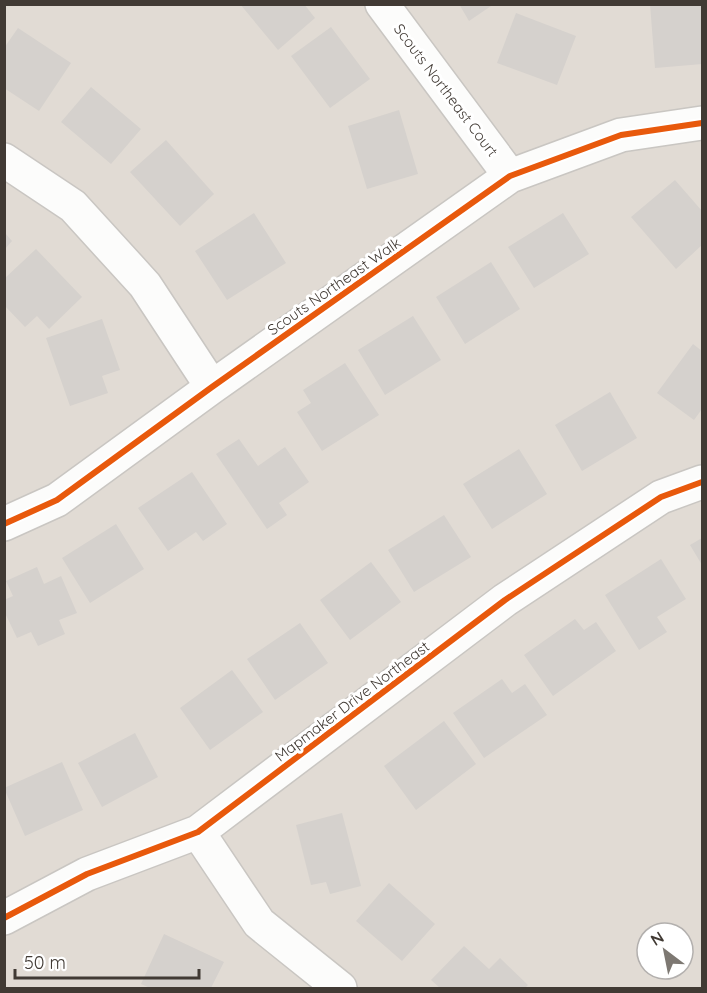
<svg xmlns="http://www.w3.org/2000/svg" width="707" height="993" font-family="Quicksand,sans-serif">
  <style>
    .residential { fill: #e1dbd4; fill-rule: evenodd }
    .building { fill: #d5d1cd }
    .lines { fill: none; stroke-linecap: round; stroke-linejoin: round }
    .minor-casing { stroke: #c9c6c2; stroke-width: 36 }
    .minor { stroke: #fcfcfb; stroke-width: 33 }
    .cycleway-casing { stroke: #fff; stroke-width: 10 }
    .cycleway { stroke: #e8590c; stroke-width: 6 }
    .labels { text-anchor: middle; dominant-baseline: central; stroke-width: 6; stroke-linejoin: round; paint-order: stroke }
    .street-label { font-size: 15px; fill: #413a34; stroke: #fff }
  </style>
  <rect width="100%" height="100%" fill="#edeae6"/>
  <path class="residential" d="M 4,5 L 702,5 L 702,988 L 5,988 ZM 647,933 L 683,933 L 683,969 L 647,969 Z"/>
  <path class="building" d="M 240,4 L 304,4 L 315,18 L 278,50 Z
    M 459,4 L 494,4 L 469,21 Z
    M 650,4 L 702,4 L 702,64 L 655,68 Z
    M 516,13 L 576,36 L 557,85 L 497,63 Z
    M 331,27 L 370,79 L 330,108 L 291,56 Z
    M 18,28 L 71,63 L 39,111 L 4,88 L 4,48 Z
    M 91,87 L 141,129 L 111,164 L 61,122 Z
    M 399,110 L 418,174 L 367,189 L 348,126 Z
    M 166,140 L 214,194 L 180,226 L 130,172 Z
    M 675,180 L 702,211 L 702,245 L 676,269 L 631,217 Z
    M 254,213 L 286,263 L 227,300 L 195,251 Z
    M 563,213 L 589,254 L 534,288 L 508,247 Z
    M 5,233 L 12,241 L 5,249 Z
    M 36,249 L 82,297 L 49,329 L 37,316 L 25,327 L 4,305 L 4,279 Z
    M 491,262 L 520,309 L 465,344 L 436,297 Z
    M 413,316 L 441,360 L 385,395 L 358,350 Z
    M 102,319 L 120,370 L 102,376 L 108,393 L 70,406 L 46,338 Z
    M 693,344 L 702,351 L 702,409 L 694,420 L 657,393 Z
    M 345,363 L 379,415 L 322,451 L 297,412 L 311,403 L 303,390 Z
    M 610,392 L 637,438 L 582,471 L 555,425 Z
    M 239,439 L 258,466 L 285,447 L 309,482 L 279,503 L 287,515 L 267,529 L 216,454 Z
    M 519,449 L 547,494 L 492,529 L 463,484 Z
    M 192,472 L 227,524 L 203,541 L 196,532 L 168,551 L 138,508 Z
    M 444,515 L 471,557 L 414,592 L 388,550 Z
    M 116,524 L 144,569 L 90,603 L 62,558 Z
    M 702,538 L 702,565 L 690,545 Z
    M 661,559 L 686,599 L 657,617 L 667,632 L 639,650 L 605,595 Z
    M 371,562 L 401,602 L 350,640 L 320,600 Z
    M 37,567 L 44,584 L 61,576 L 77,613 L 59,620 L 65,634 L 38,646 L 31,632 L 17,638 L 4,611 L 4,600 L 13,596 L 6,581 Z
    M 575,619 L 584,630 L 596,622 L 616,651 L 553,696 L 524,655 Z
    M 300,623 L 328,663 L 275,700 L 247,659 Z
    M 232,670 L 263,712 L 210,750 L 180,708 Z
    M 502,679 L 512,693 L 525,684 L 547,715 L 484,758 L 453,713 Z
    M 444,721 L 476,764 L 416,810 L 384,766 Z
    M 135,733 L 158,777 L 102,807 L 78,763 Z
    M 62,762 L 83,810 L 25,836 L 4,788 Z
    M 342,813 L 361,886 L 330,894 L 326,882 L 311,885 L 296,825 Z
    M 389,883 L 435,924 L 402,961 L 356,921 Z
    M 164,934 L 224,962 L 211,988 L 150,988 L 141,984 Z
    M 464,946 L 489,969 L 500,958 L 528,985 L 525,988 L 440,988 L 431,980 Z"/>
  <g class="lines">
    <defs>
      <path id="minor" d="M 382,4 L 510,176
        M 4,160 L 73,206 L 145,285 L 212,387
        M 4,524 L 57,500 L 212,387 L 510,176 L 621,135 L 702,123
        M 198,832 L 259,923 L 340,988
        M 4,918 L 87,874 L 198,832 L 505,600 L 661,497 L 702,482"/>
    </defs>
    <use href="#minor" class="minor-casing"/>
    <use href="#minor" class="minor"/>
    <defs>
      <path id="cycleway" d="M 4,524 L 57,500 L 212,387 L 510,176 L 621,135 L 702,123
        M 4,918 L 87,874 L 198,832 L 505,600 L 661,497 L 702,482"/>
    </defs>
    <use href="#cycleway" class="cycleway-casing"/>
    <use href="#cycleway" class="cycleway"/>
  </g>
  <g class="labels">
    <g class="street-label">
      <text transform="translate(446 90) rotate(53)">Scouts Northeast Court</text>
      <text transform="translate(334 286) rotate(-35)">Scouts Northeast Walk</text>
      <text transform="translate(352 701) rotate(-37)">Mapmaker Drive Northeast</text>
    </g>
  </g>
  <rect width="707" height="993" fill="none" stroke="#413a34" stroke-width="12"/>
  <g transform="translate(665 951) rotate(328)"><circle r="28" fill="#ffffff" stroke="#b3b0ae" stroke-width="1.5"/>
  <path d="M0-4.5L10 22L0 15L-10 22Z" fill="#7d7872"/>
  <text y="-9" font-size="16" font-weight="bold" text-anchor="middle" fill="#413a34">N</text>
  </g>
  <path d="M15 969v9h184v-9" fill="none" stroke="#413a34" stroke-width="3"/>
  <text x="24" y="969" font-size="18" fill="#413a34" stroke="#ffffff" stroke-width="4.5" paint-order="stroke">50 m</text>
</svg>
